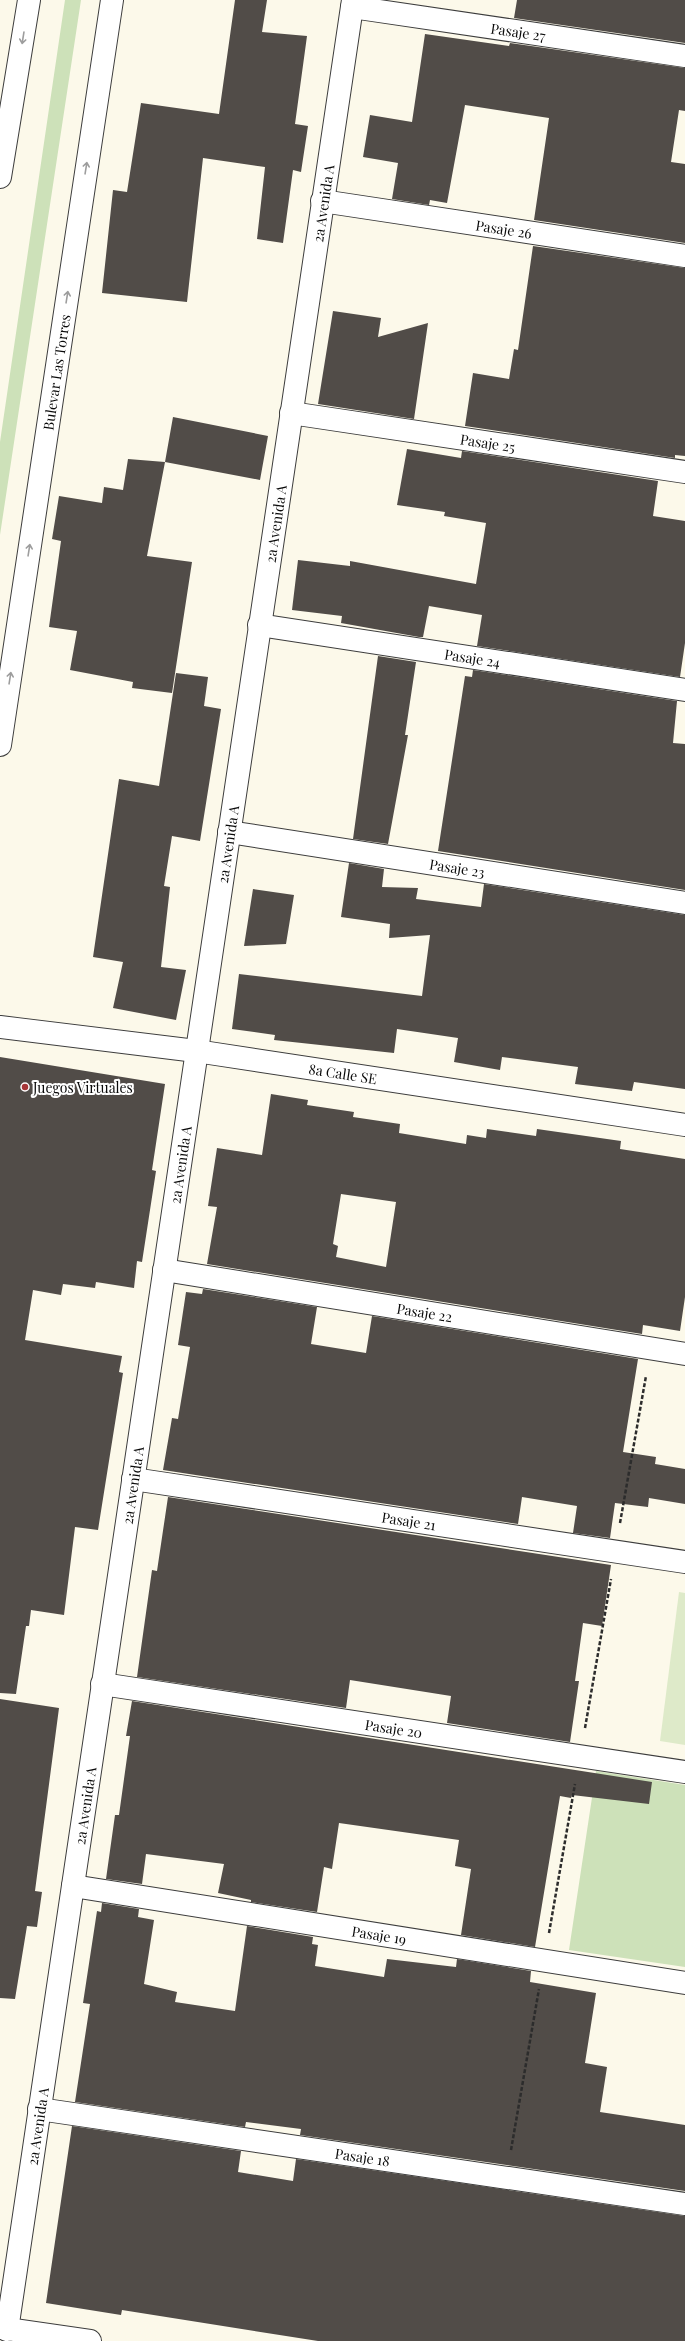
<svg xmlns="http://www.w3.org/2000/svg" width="685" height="2341" font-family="'Playfair Display',serif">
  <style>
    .green { fill: #cde1b9 }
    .pitch { fill: #deeac9 }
    .building { fill: #514c48; fill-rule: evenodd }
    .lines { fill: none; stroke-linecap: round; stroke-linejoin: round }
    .minor-casing { stroke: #3d3d3d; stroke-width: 24 }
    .path { stroke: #2c2c2c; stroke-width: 2.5; stroke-dasharray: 4 2; stroke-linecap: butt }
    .minor { stroke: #fff; stroke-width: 22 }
    .oneway { stroke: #9d9d9d }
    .poi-dot { fill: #a63638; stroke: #fff; stroke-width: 1.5 }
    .labels { text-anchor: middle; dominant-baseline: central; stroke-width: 4; stroke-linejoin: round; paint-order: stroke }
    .street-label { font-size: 14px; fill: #0a0a0a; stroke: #fff }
    .poi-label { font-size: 14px; fill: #0a0a0a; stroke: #fff; text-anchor: start }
  </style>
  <rect width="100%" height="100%" fill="#fcf9ea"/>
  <path class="green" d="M 65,0 L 81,0 L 0,535 L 0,442 Z
    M 596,1771 L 685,1785 L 685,1967 L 569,1950 Z"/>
  <path class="pitch" d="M 679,1592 L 685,1593 L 685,1745 L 660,1741 Z"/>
  <path class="building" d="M 235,0 L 267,0 L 262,32 L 307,36 L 295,124 L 308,126 L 301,172 L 293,170 L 283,243 L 257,239 L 265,167 L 203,158 L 187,302 L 102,293 L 113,190 L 127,192 L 141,103 L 219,114 Z
    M 517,0 L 685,0 L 685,43 L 514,18 Z
    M 425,34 L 509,46 L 510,43 L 685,68 L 685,111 L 679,110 L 671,162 L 685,164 L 685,243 L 534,220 L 549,118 L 465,105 L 447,203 L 430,200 L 429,205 L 392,199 L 398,163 L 363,157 L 370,115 L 412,122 Z
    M 533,246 L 685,268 L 685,456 L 675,455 L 675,458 L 465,426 L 473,373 L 509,379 L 514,349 L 518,350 Z
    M 333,311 L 381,318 L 378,337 L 428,323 L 414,419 L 318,404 Z
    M 173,417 L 268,436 L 260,480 L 165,462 Z
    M 407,449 L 461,458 L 462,451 L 658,481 L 653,516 L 685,521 L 685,643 L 680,677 L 477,646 L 482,615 L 429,606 L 423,637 L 419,637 L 341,623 L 342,616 L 292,610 L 298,560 L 350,566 L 350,561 L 476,584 L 486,523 L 444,516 L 445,512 L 397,505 Z
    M 128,459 L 165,462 L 147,556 L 192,562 L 172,693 L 132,688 L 133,682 L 70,670 L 77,631 L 49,627 L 61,541 L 52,539 L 59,496 L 102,503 L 104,487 L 123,490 Z
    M 378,656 L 416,662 L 405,735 L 408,735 L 388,844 L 353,839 Z
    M 473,670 L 677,701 L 673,743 L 685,744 L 685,890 L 438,851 L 465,676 L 472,677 Z
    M 176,673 L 208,677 L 204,706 L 221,709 L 200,841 L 172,836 L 164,886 L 170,887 L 161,967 L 186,970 L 176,1020 L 113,1008 L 123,962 L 93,957 L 119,779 L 159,786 Z
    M 349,863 L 384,869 L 382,887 L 418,888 L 416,899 L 481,907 L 484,884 L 685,915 L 685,1089 L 634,1082 L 632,1091 L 575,1084 L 578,1067 L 502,1057 L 500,1070 L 454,1062 L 458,1038 L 397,1029 L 394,1053 L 274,1040 L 275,1035 L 232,1029 L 239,974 L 422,996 L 430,935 L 389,938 L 390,924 L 341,917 Z
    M 253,889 L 294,895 L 286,944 L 244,946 Z
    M 0,1057 L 165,1084 L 152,1170 L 156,1171 L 142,1262 L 137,1261 L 134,1288 L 96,1282 L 95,1288 L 63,1284 L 61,1295 L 33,1290 L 25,1340 L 122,1356 L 119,1372 L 123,1373 L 98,1530 L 75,1527 L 64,1615 L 31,1610 L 29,1626 L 26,1626 L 16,1694 L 0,1693 Z
    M 271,1094 L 308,1100 L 307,1105 L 354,1112 L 353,1117 L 400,1124 L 399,1133 L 466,1144 L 467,1135 L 486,1138 L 487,1129 L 536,1136 L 537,1129 L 621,1141 L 620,1149 L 685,1159 L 685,1297 L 680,1331 L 643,1325 L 642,1334 L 207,1264 L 217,1207 L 208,1206 L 217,1148 L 262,1155 ZM 341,1194 L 396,1202 L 386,1267 L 336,1257 L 338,1246 L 333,1244 Z
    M 203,1289 L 317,1307 L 311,1344 L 366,1353 L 372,1316 L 638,1359 L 623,1452 L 656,1457 L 655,1464 L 685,1469 L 685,1504 L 649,1498 L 648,1507 L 615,1503 L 610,1538 L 573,1533 L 577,1506 L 522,1497 L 518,1524 L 163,1470 L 172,1418 L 178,1419 L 190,1347 L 178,1345 L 186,1292 L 202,1294 Z
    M 168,1497 L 611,1565 L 602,1626 L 583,1623 L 575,1681 L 579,1681 L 570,1742 L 447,1723 L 451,1696 L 350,1680 L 346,1708 L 137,1677 L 152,1570 L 157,1571 Z
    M 0,1699 L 59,1708 L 35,1891 L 42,1892 L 37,1927 L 27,1926 L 15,1999 L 0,1998 Z
    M 132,1701 L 652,1782 L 649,1804 L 572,1795 L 571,1798 L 560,1796 L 535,1947 L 461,1935 L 471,1869 L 455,1866 L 459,1840 L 339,1823 L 332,1869 L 324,1867 L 317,1912 L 251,1902 L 251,1900 L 218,1893 L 224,1864 L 146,1854 L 142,1884 L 106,1879 L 115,1815 L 119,1815 L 130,1736 L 126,1736 Z
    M 102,1903 L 139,1909 L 138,1917 L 154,1920 L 144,1984 L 177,1992 L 175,2002 L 235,2011 L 247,1926 L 313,1937 L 312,1944 L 318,1945 L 315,1966 L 384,1977 L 387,1959 L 456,1967 L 457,1959 L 531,1971 L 530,1982 L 596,1993 L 585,2063 L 607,2067 L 600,2112 L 685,2125 L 685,2191 L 300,2135 L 301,2129 L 246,2122 L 245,2127 L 75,2102 L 90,2004 L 83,2003 L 97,1911 L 101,1912 Z
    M 72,2126 L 241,2151 L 238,2172 L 293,2181 L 296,2159 L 685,2216 L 685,2341 L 318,2341 L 122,2310 L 121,2315 L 46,2303 Z"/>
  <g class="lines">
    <defs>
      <g id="minor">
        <path id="s1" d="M 352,7 L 685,56"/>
        <path d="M 0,177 L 29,0"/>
        <path id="s2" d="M 322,201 L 685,256"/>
        <path id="s3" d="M 291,413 L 685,472"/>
        <path id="s4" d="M 259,625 L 685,690"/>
        <path id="s5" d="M 0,745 L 112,0"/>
        <path id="s6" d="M 229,832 L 685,903"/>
        <path id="s7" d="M 0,1027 L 196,1051 L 685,1125"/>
        <path id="s8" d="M 164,1270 L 685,1354"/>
        <path id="s9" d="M 133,1479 L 685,1562"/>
        <path id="s10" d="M 102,1684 L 685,1772"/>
        <path id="s11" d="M 73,1886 L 685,1983"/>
        <path id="s12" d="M 39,2109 L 685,2204"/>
        <path d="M 0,2328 L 90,2341"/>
        <path id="s13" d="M 7,2330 L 353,0"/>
      </g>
    </defs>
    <use href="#minor" class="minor-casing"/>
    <path class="path" d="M 620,1523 L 646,1376
      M 585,1728 L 611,1579
      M 549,1933 L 575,1784
      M 511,2150 L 539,1989"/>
    <use href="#minor" class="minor"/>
  </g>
  <defs><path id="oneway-shaft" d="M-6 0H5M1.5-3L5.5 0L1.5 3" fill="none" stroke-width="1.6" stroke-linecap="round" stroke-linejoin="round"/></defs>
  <g class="oneway">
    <use href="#oneway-shaft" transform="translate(23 38) rotate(99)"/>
    <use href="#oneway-shaft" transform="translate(86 168) rotate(-81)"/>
    <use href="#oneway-shaft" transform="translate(67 297) rotate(-81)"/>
    <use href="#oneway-shaft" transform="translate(29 550) rotate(-81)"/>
    <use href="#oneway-shaft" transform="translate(10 678) rotate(-81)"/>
  </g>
  <circle class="poi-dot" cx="25" cy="1087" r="4"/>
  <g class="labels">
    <g class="street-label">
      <text stroke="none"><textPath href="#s1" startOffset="168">Pasaje 27</textPath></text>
      <text stroke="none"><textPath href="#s13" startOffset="2150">2a Avenida A</textPath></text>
      <text stroke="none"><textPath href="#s2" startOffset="184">Pasaje 26</textPath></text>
      <text stroke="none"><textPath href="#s5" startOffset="377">Bulevar Las Torres</textPath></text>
      <text stroke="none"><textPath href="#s3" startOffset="199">Pasaje 25</textPath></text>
      <text stroke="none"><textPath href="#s13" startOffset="1826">2a Avenida A</textPath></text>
      <text stroke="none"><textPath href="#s4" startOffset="216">Pasaje 24</textPath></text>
      <text stroke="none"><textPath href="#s13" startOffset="1502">2a Avenida A</textPath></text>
      <text stroke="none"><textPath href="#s6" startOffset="231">Pasaje 23</textPath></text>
      <text stroke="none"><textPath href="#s7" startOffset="346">8a Calle SE</textPath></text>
      <text stroke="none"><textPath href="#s13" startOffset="1178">2a Avenida A</textPath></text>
      <text stroke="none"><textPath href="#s8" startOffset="264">Pasaje 22</textPath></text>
      <text stroke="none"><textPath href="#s13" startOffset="854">2a Avenida A</textPath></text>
      <text stroke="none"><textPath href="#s9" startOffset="279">Pasaje 21</textPath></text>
      <text stroke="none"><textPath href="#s10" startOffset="295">Pasaje 20</textPath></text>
      <text stroke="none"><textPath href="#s13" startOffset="530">2a Avenida A</textPath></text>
      <text stroke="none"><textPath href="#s11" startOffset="310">Pasaje 19</textPath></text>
      <text stroke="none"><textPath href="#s13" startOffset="206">2a Avenida A</textPath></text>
      <text stroke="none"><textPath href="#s12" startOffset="327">Pasaje 18</textPath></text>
    </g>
    <g class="poi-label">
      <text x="33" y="1087">Juegos Virtuales</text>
    </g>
  </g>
</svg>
